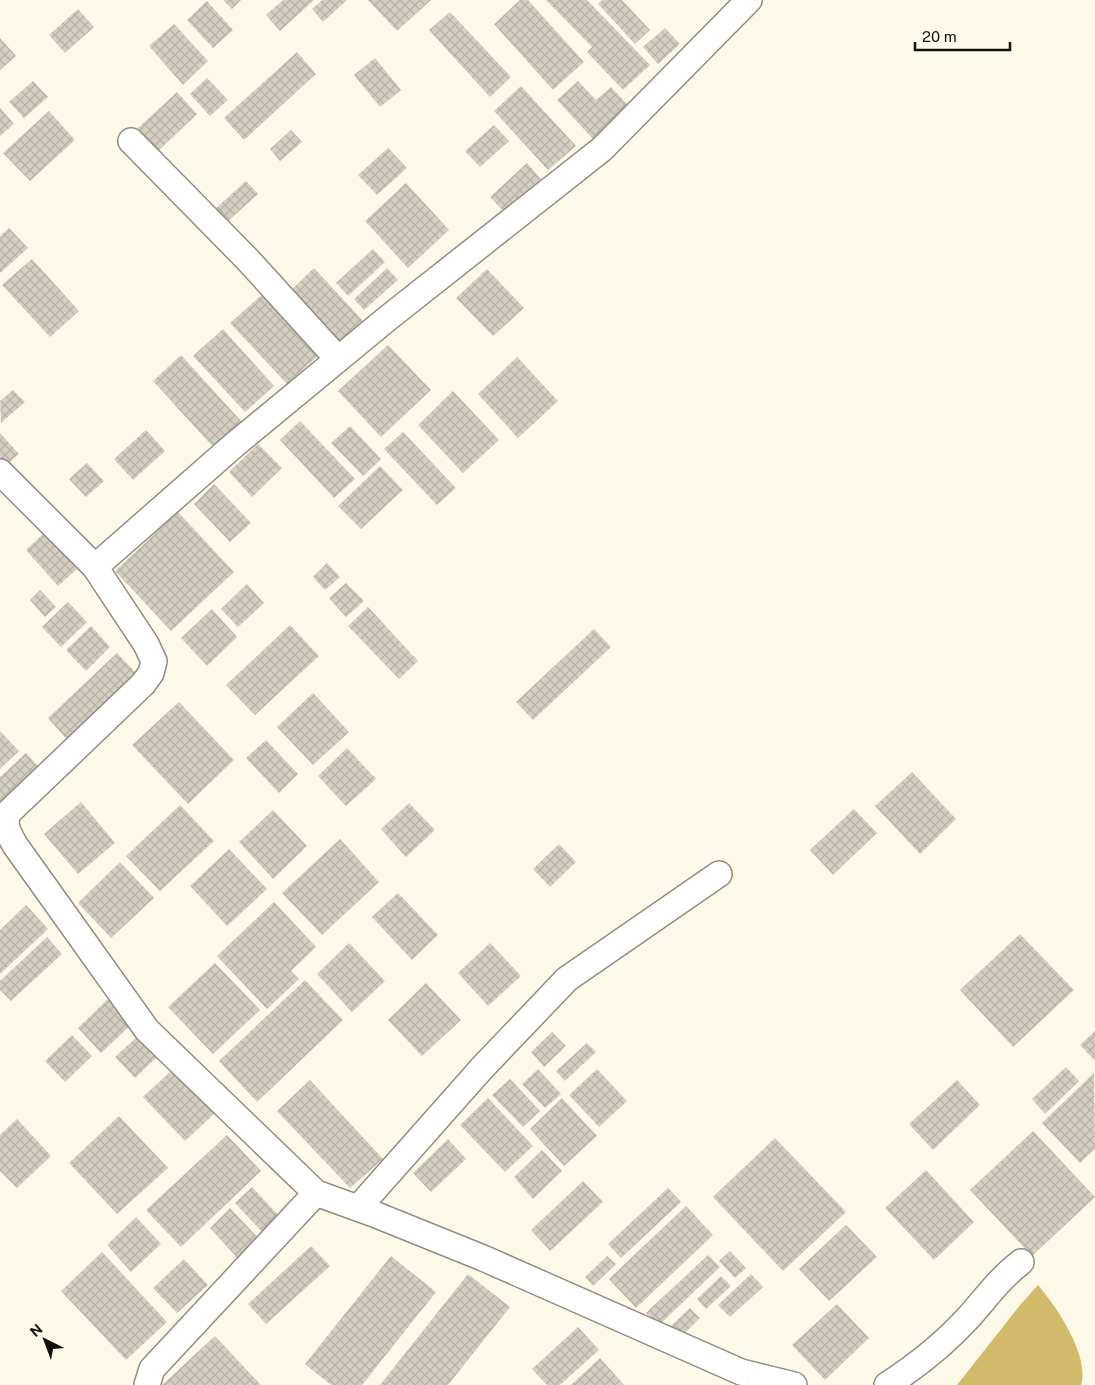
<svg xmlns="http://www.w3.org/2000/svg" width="1095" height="1385" font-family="'Public Sans',sans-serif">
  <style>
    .water { fill: #d2ba6b }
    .building { fill: url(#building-cross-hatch) }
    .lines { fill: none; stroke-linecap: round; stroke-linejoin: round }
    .street-casing { stroke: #918d7f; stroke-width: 28 }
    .street { stroke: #fff; stroke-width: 25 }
  </style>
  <defs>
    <pattern id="building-cross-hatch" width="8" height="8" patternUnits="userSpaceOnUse" patternTransform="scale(1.25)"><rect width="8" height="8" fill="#d4cfc0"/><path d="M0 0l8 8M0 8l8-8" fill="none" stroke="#b5b1a4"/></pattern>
  </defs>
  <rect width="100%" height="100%" fill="#fdf9e9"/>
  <path class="water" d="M 1038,1285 C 1056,1306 1090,1356 1081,1385 L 957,1385 L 1021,1304 Z"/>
  <path class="building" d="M 223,0 L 241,0 L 232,9 Z
    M 283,0 L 314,0 L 280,31 L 266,15 Z
    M 322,0 L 347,0 L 323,22 L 312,9 Z
    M 368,0 L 431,0 L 397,31 Z
    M 520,0 L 528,0 L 584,62 L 553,90 L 494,24 Z
    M 546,0 L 587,0 L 650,65 L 623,90 L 587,52 L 592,47 Z
    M 602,0 L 622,0 L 650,30 L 635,44 L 598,4 Z
    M 207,1 L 233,30 L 213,48 L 187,20 Z
    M 78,9 L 94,27 L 65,53 L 49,35 Z
    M 450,12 L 511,77 L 490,97 L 429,30 Z
    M 174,24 L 208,61 L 183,85 L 149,46 Z
    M 665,28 L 680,44 L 658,64 L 643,47 Z
    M 0,38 L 16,56 L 0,70 Z
    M 297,52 L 316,74 L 244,140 L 224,118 Z
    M 375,58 L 401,90 L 380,107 L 354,75 Z
    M 207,78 L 228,100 L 210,116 L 190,94 Z
    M 33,81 L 48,97 L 24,118 L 9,102 Z
    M 578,81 L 596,100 L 611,87 L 629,106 L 593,139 L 557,100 Z
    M 521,86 L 576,146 L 548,170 L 494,111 Z
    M 177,92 L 197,114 L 159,150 L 138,128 Z
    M 0,108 L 14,124 L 0,136 Z
    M 49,111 L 75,140 L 30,181 L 3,153 Z
    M 494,125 L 509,141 L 480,167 L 465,151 Z
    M 291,130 L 302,142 L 280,161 L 270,149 Z
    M 388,148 L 407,168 L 377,195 L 358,175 Z
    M 527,163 L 541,179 L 504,212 L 490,197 Z
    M 246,181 L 258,194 L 227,222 L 215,209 Z
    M 406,183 L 449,230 L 408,268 L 365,221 Z
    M 9,228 L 28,248 L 0,273 L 0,236 Z
    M 373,249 L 385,262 L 348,296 L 336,283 Z
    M 32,259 L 79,311 L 50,337 L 2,285 Z
    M 314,268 L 363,321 L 337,345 L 289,292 Z
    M 387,268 L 398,280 L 364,310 L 354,299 Z
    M 487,269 L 524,308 L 493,336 L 456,298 Z
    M 264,293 L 320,354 L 287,384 L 230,323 Z
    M 223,329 L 274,386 L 245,412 L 193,356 Z
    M 388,345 L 431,390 L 381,437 L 338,391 Z
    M 181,355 L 242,422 L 214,448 L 153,381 Z
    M 517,357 L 558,401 L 518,438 L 478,394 Z
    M 13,390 L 25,402 L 1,423 L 0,401 Z
    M 453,391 L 499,440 L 463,473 L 418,425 Z
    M 300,421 L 355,479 L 334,498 L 280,440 Z
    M 350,426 L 381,459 L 363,476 L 331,443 Z
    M 146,430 L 165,451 L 133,480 L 114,459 Z
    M 403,432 L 456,488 L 437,505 L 384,449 Z
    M 0,433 L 19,454 L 5,466 L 0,461 Z
    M 258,444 L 282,468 L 252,497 L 229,472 Z
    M 87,463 L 104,481 L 86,497 L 69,479 Z
    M 380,466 L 403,490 L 361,529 L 338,506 Z
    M 214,484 L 251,523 L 230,542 L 194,504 Z
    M 178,512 L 234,572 L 171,631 L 115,571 Z
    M 44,533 L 77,569 L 58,586 L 26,550 Z
    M 327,563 L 340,577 L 325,590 L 313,577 Z
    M 346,583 L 364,601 L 346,617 L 329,598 Z
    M 247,584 L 264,603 L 238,627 L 221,609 Z
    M 40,590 L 56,607 L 45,617 L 30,600 Z
    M 68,602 L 87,622 L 61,647 L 42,627 Z
    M 368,607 L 418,661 L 399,679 L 348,626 Z
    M 212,609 L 237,637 L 207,666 L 181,638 Z
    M 290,625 L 319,656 L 255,715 L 226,685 Z
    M 91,626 L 110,647 L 86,671 L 66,650 Z
    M 594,629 L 611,647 L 533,720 L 516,702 Z
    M 117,653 L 140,677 L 70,743 L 48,718 Z
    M 313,693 L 349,732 L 313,765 L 277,727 Z
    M 179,702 L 234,760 L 188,804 L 132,745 Z
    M 0,731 L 19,751 L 0,769 Z
    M 266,740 L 298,774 L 279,793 L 246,758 Z
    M 347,748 L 376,779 L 346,806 L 318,776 Z
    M 26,753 L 44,773 L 0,815 L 0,777 Z
    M 912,772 L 956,819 L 920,854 L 875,806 Z
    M 81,802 L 115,843 L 78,874 L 44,834 Z
    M 409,803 L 435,830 L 406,857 L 381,829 Z
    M 180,805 L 214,841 L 160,891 L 126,856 Z
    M 854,809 L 877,833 L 833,875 L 810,850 Z
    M 273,810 L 307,846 L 273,879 L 239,842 Z
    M 340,839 L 379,882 L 322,935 L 282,893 Z
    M 559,844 L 576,862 L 550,887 L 533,869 Z
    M 229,849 L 267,889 L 227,926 L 190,886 Z
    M 120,862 L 154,898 L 111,938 L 78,903 Z
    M 398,893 L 438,935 L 412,960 L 372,917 Z
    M 274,902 L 316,947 L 291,971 L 299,979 L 267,1009 L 217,956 Z
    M 26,905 L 48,929 L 0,974 L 0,930 Z
    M 1020,934 L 1074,990 L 1013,1047 L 960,990 Z
    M 47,937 L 62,954 L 11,1001 L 0,990 L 0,981 Z
    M 349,943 L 385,981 L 352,1012 L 317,974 Z
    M 490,943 L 521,976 L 488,1006 L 458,973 Z
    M 215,963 L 260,1010 L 213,1054 L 168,1007 Z
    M 305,980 L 343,1020 L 257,1102 L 219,1061 Z
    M 426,983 L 461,1020 L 422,1056 L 388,1020 Z
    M 108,999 L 131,1025 L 101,1053 L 78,1028 Z
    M 1095,1031 L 1095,1061 L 1080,1045 Z
    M 552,1032 L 566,1046 L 544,1067 L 531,1052 Z
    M 72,1035 L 92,1056 L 65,1082 L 45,1061 Z
    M 139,1035 L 158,1056 L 135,1078 L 115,1057 Z
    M 587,1043 L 596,1052 L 565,1081 L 556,1071 Z
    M 1066,1067 L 1079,1081 L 1045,1114 L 1032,1099 Z
    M 538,1069 L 561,1094 L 545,1108 L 522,1084 Z
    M 597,1069 L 627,1101 L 599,1127 L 569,1095 Z
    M 172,1070 L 214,1114 L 185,1141 L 143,1097 Z
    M 1094,1073 L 1095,1149 L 1080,1163 L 1042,1123 Z
    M 510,1079 L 540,1111 L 523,1127 L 492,1095 Z
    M 310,1080 L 383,1159 L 350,1188 L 277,1111 Z
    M 957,1080 L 980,1105 L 933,1150 L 909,1124 Z
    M 488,1098 L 533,1146 L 505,1172 L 460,1125 Z
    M 562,1098 L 597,1136 L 564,1166 L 530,1129 Z
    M 119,1116 L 168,1168 L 117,1214 L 69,1163 Z
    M 17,1119 L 51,1156 L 17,1188 L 0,1171 L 0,1135 Z
    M 1033,1131 L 1095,1197 L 1032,1256 L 970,1190 Z
    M 227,1135 L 261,1171 L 181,1247 L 146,1210 Z
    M 775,1138 L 846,1212 L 783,1271 L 713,1197 Z
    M 448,1139 L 466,1159 L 431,1192 L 413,1173 Z
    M 542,1150 L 562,1171 L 533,1199 L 514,1177 Z
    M 926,1170 L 974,1222 L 934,1260 L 885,1208 Z
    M 583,1181 L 603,1202 L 550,1251 L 531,1230 Z
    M 252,1187 L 282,1219 L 265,1235 L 235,1203 Z
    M 668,1188 L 681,1202 L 621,1258 L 608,1244 Z
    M 686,1206 L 713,1235 L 636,1308 L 609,1279 Z
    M 230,1208 L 262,1242 L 241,1262 L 210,1228 Z
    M 136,1217 L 161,1244 L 131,1272 L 107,1245 Z
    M 846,1225 L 877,1257 L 829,1301 L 799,1269 Z
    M 311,1246 L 330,1266 L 266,1324 L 248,1304 Z
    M 730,1251 L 746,1268 L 735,1278 L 719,1261 Z
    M 102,1252 L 167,1322 L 126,1360 L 61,1291 Z
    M 708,1255 L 720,1267 L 658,1326 L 646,1313 Z
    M 391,1256 L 436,1292 L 362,1385 L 331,1385 L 305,1364 Z
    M 607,1256 L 616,1264 L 593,1286 L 585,1277 Z
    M 184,1259 L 208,1285 L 177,1313 L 153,1288 Z
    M 468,1274 L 510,1307 L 448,1385 L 380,1385 Z
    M 751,1274 L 763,1287 L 730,1317 L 718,1305 Z
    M 721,1276 L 731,1286 L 706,1309 L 697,1299 Z
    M 837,1304 L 869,1338 L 825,1380 L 792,1345 Z
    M 690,1308 L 700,1318 L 680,1338 L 670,1327 Z
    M 578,1327 L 599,1350 L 560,1385 L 547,1385 L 532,1369 Z
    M 215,1336 L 261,1385 L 162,1385 Z
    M 600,1358 L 624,1385 L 571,1385 Z"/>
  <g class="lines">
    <defs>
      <path id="street" d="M 131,141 L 248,260 L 338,359
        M 0,472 L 95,567 L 146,644 L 154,661 L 151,673 L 143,684 L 8,813 C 3,825 9,834 15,845 L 147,1030 L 316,1193 L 374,1214 L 483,1258 L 741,1372 L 794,1385
        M 95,567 L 233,446 L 388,318 L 602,149 L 749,0
        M 358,1208 L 482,1068 L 567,979 L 719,874
        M 147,1385 L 152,1369 L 316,1193
        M 887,1385 C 915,1367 945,1343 968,1318 C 987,1297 998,1280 1021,1262"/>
    </defs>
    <use href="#street" class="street-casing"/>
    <use href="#street" class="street"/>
  </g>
  <g transform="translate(45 1340) rotate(318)" stroke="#fdf9e9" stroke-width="4" paint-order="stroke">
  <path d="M0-4L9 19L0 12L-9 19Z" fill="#13110c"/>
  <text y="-8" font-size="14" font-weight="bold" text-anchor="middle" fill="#13110c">N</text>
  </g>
  <path d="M915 42v8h95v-8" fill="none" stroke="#13110c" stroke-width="2.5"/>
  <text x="922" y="42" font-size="15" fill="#13110c" stroke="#fdf9e9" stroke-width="4" paint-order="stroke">20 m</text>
</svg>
